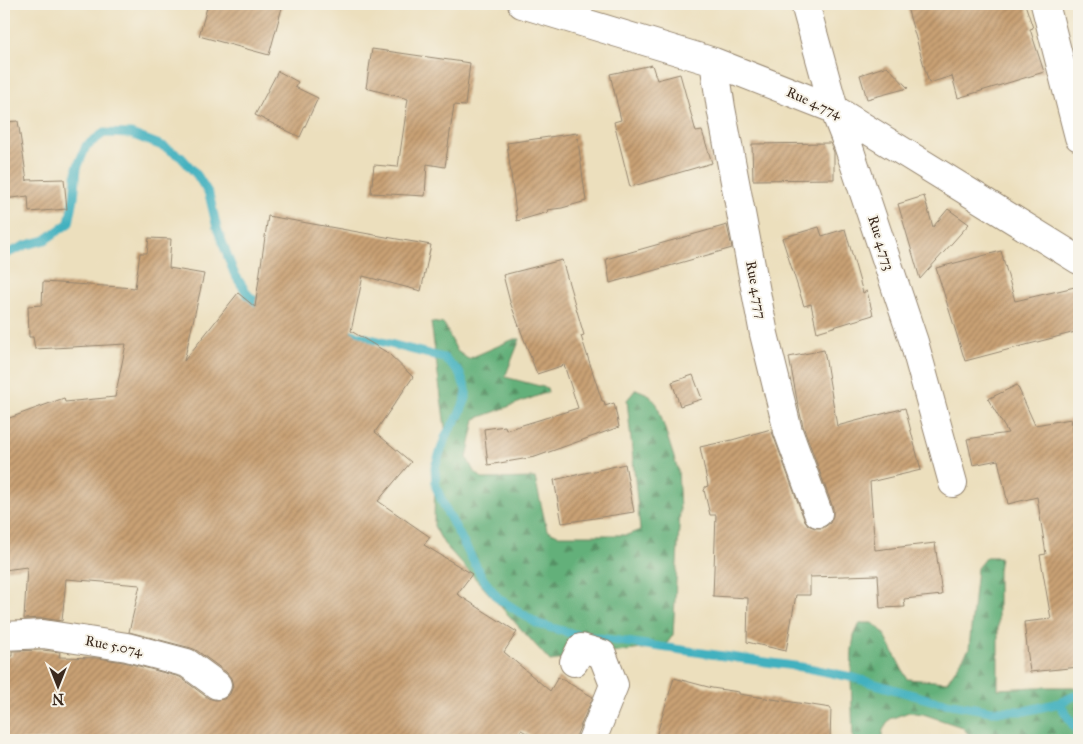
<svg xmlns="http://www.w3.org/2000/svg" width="1083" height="744" font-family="'IM FELL Great Primer',serif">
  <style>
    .forest { fill: url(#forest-firs); stroke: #506d4c }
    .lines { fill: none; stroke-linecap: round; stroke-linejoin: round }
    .stream { stroke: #43b1bf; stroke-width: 9 }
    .building { fill: url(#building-hatch) }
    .minor-casing { stroke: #94846e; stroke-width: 30 }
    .minor { stroke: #fff; stroke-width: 28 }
    .labels { text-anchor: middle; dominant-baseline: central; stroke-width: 4; stroke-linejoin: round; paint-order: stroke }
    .street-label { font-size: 14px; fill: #3b2a1e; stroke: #f7f3e8 }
  </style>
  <defs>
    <pattern id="forest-firs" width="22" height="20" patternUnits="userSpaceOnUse" patternTransform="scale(1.25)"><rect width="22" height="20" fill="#64b07a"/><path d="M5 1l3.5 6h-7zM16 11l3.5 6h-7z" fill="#548f63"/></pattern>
    <pattern id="building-hatch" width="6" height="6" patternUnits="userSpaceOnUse" patternTransform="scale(1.25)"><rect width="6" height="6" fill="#c9a174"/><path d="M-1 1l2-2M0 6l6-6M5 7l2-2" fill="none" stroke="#a4835f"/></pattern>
  </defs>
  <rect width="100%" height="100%" fill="#f7f3e8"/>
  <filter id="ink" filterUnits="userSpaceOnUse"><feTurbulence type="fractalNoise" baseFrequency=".02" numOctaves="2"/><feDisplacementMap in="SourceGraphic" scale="10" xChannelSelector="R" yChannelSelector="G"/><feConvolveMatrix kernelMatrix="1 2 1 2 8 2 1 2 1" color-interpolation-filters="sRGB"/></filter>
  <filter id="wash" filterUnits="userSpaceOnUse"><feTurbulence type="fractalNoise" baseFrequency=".0096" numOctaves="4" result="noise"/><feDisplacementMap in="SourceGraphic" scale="20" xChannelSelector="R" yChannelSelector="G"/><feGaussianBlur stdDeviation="1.12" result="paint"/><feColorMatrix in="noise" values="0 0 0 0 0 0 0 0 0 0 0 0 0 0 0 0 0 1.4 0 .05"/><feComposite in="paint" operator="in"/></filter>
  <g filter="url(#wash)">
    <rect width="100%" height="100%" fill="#ecdfbd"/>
    <path class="forest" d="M 431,322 L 444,324 L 457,351 L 468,359 L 514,339 L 520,339 L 505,377 L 547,388 L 548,392 L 475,419 L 467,458 L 473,470 L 483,479 L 535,478 L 547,530 L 558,535 L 627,535 L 640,530 L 627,400 L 636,389 L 648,394 L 657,404 L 678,470 L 680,510 L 673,635 L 665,646 L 550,661 L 444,544 L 434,526 L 435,467 L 446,435 Z
      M 986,557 L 1000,557 L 998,570 L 998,689 L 1035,687 L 1074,687 L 1079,691 L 1079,740 L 974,740 L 962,727 L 923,714 L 909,712 L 890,719 L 883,730 L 881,740 L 853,740 L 851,677 L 852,649 L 854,636 L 860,623 L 873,623 L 883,632 L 907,679 L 947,682 L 969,649 L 977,568 Z"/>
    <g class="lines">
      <path class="stream" d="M 4,255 L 26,245 L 45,240 L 69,223 L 74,198 L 77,168 L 86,146 L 104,133 L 131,134 L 165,147 L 181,157 L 197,175 L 209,194 L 217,228 L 234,273 L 248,295 L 265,309
        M 348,333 L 444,358 L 459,372 L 466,389 L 466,398 L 459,415 L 446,435 L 435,467 L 436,487 L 446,510 L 483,579 L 499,599 L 538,624 L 577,635 L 808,668 L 851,677 L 934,701 L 991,711 L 1025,711 L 1059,703 L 1079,694
        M 1059,703 L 1079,734"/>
    </g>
    <g id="blocks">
      <path class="building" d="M 208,4 L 283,4 L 269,55 L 199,36 Z
        M 906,4 L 1025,4 L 1033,28 L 1030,29 L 1044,72 L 958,98 L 952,76 L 929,83 Z
        M 372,49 L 470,63 L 465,106 L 454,105 L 445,167 L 427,164 L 425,196 L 371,193 L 374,165 L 398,167 L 408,99 L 366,88 Z
        M 652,65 L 657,80 L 680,74 L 696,132 L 702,131 L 712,163 L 630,187 L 614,122 L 621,120 L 610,74 Z
        M 887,66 L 908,88 L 867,99 L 860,75 Z
        M 278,71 L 298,82 L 295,87 L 318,98 L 300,137 L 255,115 Z
        M 18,121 L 27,181 L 27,180 L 64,179 L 67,209 L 29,212 L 28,196 L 4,199 L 4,122 Z
        M 577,133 L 586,201 L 562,208 L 547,210 L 548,212 L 517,221 L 507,143 Z
        M 830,143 L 834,152 L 834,179 L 753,180 L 752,144 Z
        M 924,196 L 933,227 L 948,209 L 969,224 L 920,279 L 898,204 Z
        M 268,216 L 431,245 L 421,291 L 363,276 L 351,331 L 388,353 L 413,377 L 375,432 L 411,462 L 378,501 L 430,537 L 424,545 L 472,574 L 457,594 L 517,632 L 504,652 L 550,691 L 558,677 L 593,697 L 577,734 L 577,740 L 540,740 L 521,730 L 516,740 L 4,740 L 4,657 L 12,656 L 12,651 L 42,650 L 60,652 L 59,657 L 98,658 L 124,662 L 180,677 L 208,698 L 215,700 L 224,699 L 230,694 L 233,686 L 231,678 L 226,672 L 196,650 L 191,648 L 129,632 L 140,585 L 66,579 L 62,621 L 42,618 L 24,619 L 27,567 L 4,570 L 4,420 L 64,398 L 65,402 L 115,397 L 126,344 L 35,349 L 33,337 L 29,337 L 28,306 L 42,305 L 43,282 L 135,288 L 140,253 L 147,253 L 149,238 L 171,239 L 169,268 L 204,274 L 184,361 L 238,293 L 255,307 Z
        M 727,225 L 732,248 L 610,283 L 606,259 Z
        M 819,227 L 822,236 L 845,229 L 863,293 L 867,291 L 873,315 L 817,332 L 811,304 L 804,306 L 782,238 Z
        M 1001,251 L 1015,301 L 1079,286 L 1079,331 L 965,361 L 936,268 Z
        M 562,260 L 584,335 L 581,336 L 602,401 L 604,401 L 605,406 L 614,403 L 619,427 L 535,457 L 488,465 L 484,429 L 505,426 L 506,430 L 578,408 L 564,365 L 537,374 L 510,302 L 503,275 Z
        M 824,350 L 837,426 L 905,408 L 921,470 L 870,482 L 875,550 L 935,543 L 942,595 L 904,599 L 905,607 L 880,608 L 878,575 L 810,577 L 810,595 L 796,595 L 786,651 L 747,642 L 748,598 L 713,596 L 716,515 L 710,515 L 704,490 L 705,489 L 705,487 L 708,486 L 700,447 L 732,440 L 771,429 L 804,519 L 808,525 L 815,528 L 823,528 L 830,523 L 833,516 L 833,508 L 803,426 L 797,400 L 789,357 Z
        M 693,375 L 702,399 L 680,406 L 672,382 Z
        M 1017,385 L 1035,425 L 1071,419 L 1079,464 L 1079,667 L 1030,672 L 1024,622 L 1051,619 L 1040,555 L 1046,554 L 1037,497 L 1008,504 L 998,460 L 973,465 L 967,439 L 1008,433 L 988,399 Z
        M 625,464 L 634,512 L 562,523 L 554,480 Z
        M 674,678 L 712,688 L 739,692 L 739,694 L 831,708 L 830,740 L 655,740 Z"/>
    </g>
  </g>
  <g filter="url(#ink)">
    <use href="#blocks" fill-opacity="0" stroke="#94846e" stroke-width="1"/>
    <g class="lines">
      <defs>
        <path id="minor" d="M 522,4 L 714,62 L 834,109 L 1079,260
          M 805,4 L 834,109 L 848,145 L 914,342 L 953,483
          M 1045,4 L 1079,137
          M 714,62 L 721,108 L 764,334 L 788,431 L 818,513
          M 4,636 L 43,634 L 127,647 L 187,663 L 217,685
          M 574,662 L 581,648 L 602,654 L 614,685 L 592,740"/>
      </defs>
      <use href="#minor" class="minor-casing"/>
      <use href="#minor" class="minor"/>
    </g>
  </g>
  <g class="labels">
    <g class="street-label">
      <text transform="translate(814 103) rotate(24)">Rue 4.774</text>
      <text transform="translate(881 243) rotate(72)">Rue 4.773</text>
      <text transform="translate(756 290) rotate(79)">Rue 4.777</text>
      <text transform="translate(114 646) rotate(11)">Rue 5.074</text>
    </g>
  </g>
  <rect width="1083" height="744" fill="none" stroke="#f7f3e8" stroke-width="20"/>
  <g transform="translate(58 686) rotate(180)" stroke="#f7f3e8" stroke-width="4" paint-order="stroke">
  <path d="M0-4L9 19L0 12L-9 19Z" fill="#3b2a1e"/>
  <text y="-8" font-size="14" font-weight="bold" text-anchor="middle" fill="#3b2a1e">N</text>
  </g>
</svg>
